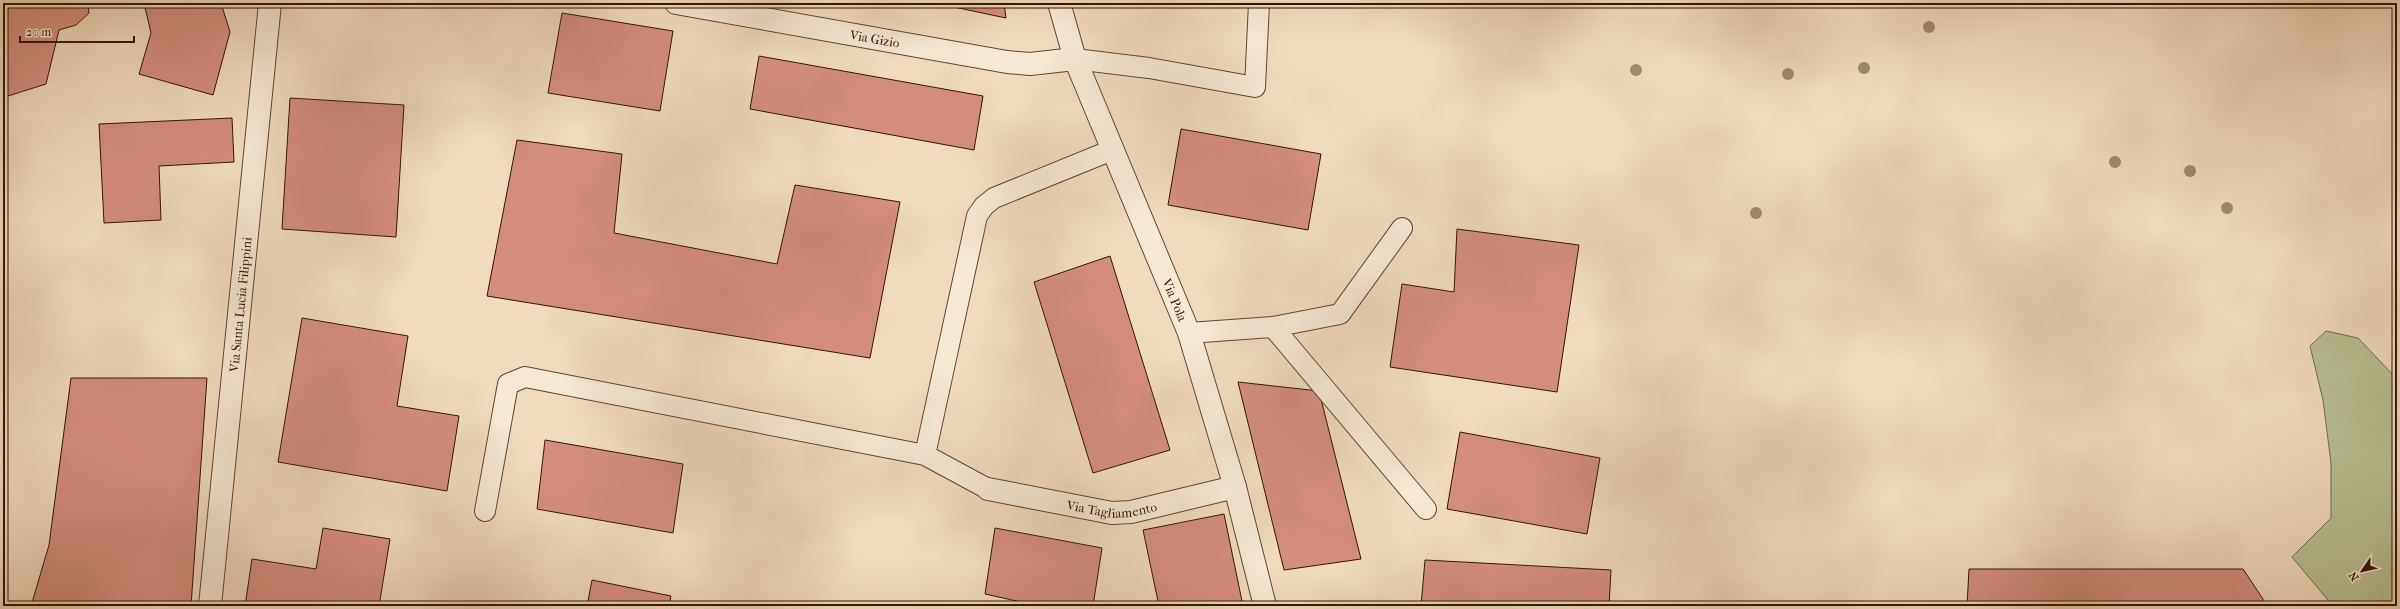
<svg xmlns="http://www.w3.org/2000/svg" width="2400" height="609" font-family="'IM FELL French Canon',serif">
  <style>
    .green { fill: #b8c093; stroke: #746a4c }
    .building { fill: #d58d7f; stroke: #311504 }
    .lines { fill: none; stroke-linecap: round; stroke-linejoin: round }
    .service-casing { stroke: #614632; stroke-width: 22 }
    .minor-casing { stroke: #614632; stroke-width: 24 }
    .tertiary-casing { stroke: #614632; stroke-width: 24 }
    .service { stroke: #f5e8d5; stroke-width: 20 }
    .minor { stroke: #f5e8d5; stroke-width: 22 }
    .tertiary { stroke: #f5e8d5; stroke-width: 22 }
    .tree { fill: #9e8a6f }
    .labels { text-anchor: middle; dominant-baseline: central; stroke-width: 3; stroke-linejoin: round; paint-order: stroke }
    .street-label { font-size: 13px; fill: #311504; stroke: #f5e8d5 }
  </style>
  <rect width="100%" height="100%" fill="#f0dbbe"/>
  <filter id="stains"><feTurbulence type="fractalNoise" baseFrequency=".005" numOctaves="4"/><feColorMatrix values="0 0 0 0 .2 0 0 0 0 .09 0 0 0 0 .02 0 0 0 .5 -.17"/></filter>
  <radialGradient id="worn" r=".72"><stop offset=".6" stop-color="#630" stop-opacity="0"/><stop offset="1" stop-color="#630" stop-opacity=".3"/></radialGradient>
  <path class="green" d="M 2326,331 L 2358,338 L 2397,379 L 2397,606 L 2333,606 L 2292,557 L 2331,518 L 2331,463 L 2323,400 L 2310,346 Z"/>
  <path class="building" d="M 3,3 L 88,3 L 89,13 L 76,25 L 59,30 L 46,84 L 8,96 L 3,93 Z
    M 144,3 L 221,3 L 230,32 L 213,95 L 139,74 L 151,33 Z
    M 935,3 L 1004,3 L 1006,18 Z
    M 562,13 L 673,31 L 660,111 L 548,93 Z
    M 759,56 L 983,96 L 974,150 L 750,109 Z
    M 290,98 L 404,105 L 396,237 L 282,229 Z
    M 232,118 L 234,162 L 159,166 L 161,220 L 104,223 L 99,124 Z
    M 1181,129 L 1321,154 L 1308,230 L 1168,205 Z
    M 517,140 L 622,154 L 614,233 L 777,264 L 795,185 L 900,202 L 870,358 L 487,296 Z
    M 1457,229 L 1579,245 L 1557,392 L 1390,367 L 1402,284 L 1454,292 Z
    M 1110,256 L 1170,450 L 1093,473 L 1034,282 Z
    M 302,318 L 408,336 L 397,406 L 459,416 L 447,491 L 278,462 Z
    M 71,378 L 207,378 L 191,606 L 31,606 L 49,545 Z
    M 1238,382 L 1319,391 L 1361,559 L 1284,570 Z
    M 1460,432 L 1600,458 L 1587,534 L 1447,509 Z
    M 545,440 L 683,464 L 673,533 L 537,509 Z
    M 1224,514 L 1243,606 L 1159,606 L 1143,530 Z
    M 323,528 L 390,539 L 379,606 L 245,606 L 252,559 L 316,569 Z
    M 995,528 L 1102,548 L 1093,606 L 1039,606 L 985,594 Z
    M 1425,560 L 1611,570 L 1609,606 L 1421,606 Z
    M 1969,569 L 2243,569 L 2263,599 L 2263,606 L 1967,606 Z
    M 592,580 L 671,596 L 669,606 L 587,606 Z"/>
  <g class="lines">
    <defs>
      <path id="service" d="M 1075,59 L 1149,68 L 1255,87 L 1259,3
        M 1273,327 L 1426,509
        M 1189,333 L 1273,327 L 1340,314 L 1402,228
        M 925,455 L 977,216 L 984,206 L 994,198 L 1112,150
        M 485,511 L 508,384 L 525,377 L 925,455 L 988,489"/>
      <g id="minor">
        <path id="s1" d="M 676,3 L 1007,62 L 1030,64 L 1075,59"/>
        <path id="s2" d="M 988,489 L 1112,513 L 1131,512 L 1235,487"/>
        <path id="s3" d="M 210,606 L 270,3"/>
      </g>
      <g id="tertiary">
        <path id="s4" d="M 1059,3 L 1075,59 L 1189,333 L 1235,487 L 1265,606"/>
      </g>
    </defs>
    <use href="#service" class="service-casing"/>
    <use href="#minor" class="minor-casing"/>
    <use href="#tertiary" class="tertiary-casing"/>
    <use href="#service" class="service"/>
    <use href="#minor" class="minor"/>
    <use href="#tertiary" class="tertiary"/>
  </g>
  <g class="tree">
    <circle cx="1929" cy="27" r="6"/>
    <circle cx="1864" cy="68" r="6"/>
    <circle cx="1636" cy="70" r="6"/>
    <circle cx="1788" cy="74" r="6"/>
    <circle cx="2115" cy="162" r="6"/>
    <circle cx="2190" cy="171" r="6"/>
    <circle cx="2227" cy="208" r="6"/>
    <circle cx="1756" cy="213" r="6"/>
  </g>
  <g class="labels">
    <g class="street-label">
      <text stroke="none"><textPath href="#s1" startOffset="202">Via Gizio</textPath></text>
      <text stroke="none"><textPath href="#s4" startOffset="319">Via Pola</textPath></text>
      <text stroke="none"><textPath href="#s3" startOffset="303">Via Santa Lucia Filippini</textPath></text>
      <text stroke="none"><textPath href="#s2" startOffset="126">Via Tagliamento</textPath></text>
    </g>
  </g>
  <rect width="2400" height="609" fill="none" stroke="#f0dbbe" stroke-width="16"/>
  <rect x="4" y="4" width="2392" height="601" fill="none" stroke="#311504" stroke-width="2"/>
  <rect x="8" y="8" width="2384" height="593" fill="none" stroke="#311504"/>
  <g transform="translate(2362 571) rotate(236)" stroke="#f5e8d5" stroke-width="3" paint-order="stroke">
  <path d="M0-3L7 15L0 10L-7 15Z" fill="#311504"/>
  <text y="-6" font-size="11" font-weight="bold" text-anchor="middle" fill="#311504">N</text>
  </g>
  <path d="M20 36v6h114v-6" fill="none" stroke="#311504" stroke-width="2"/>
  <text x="26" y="36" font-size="12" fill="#311504" stroke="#f5e8d5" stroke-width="3" paint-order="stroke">20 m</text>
  <rect width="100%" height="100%" filter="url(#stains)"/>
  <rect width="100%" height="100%" fill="url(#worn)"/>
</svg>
